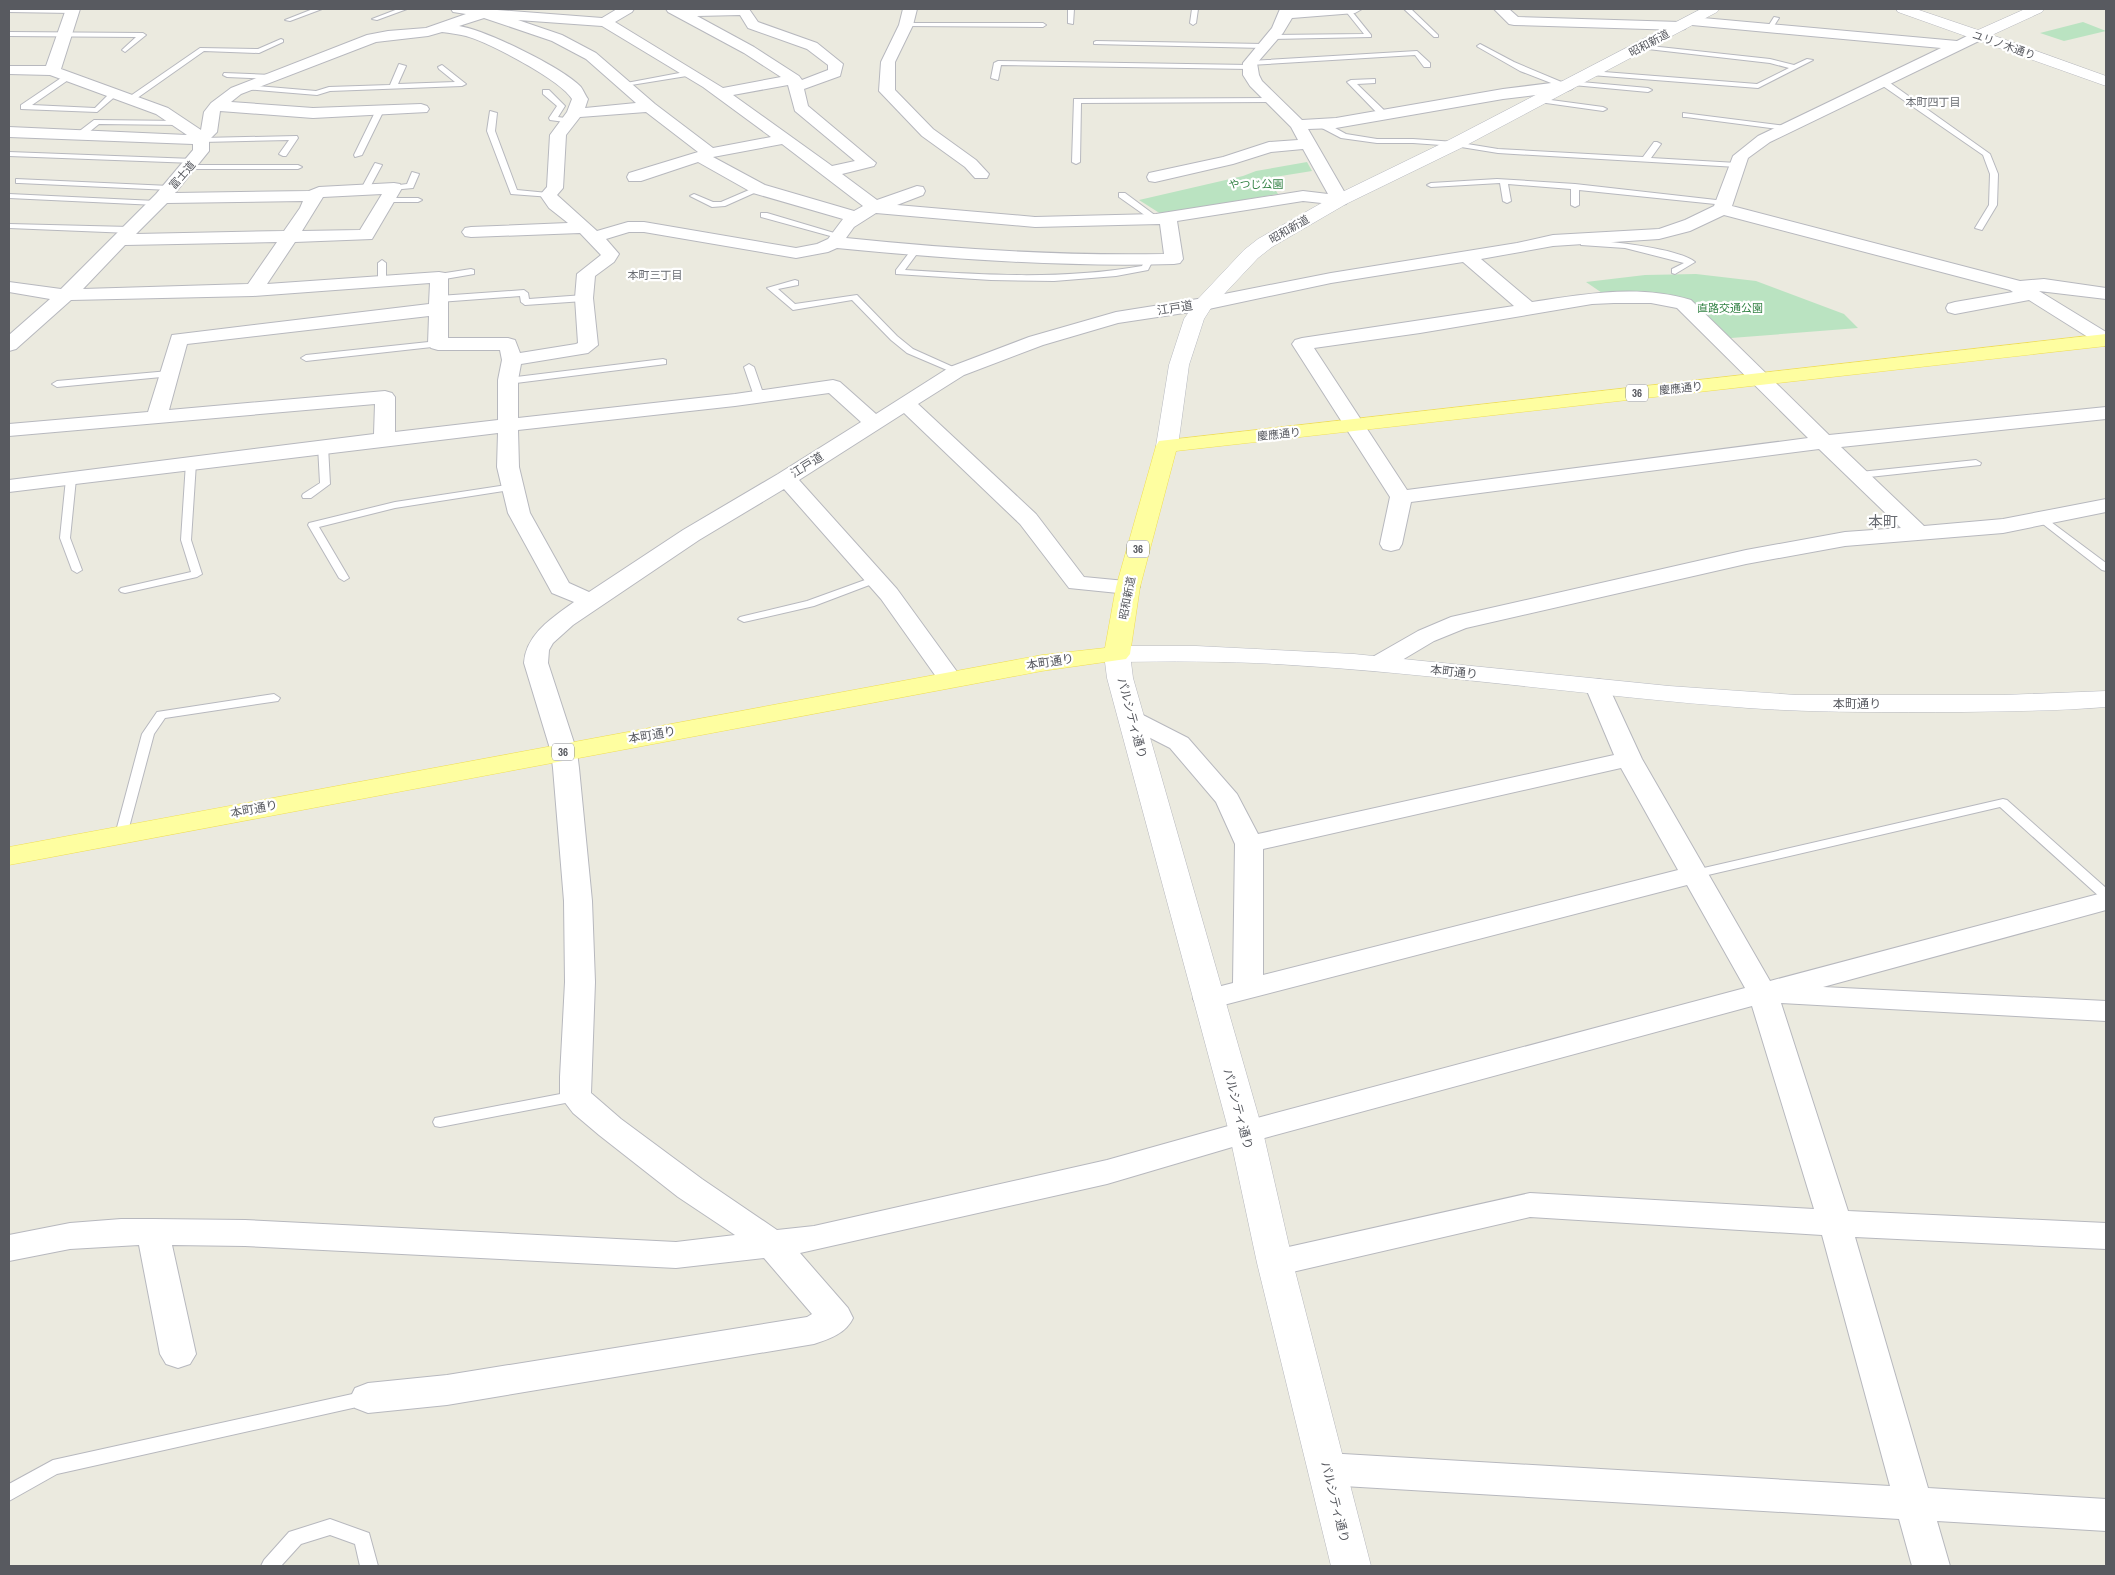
<svg xmlns="http://www.w3.org/2000/svg" width="2115" height="1575" font-family="'Archivo Narrow','Noto Sans JP',sans-serif">
  <style>
    .green { fill: #bae3c1 }
    .lines { fill: none; stroke-linecap: round; stroke-linejoin: round }
    .service-casing { stroke: #b7b8be; stroke-width: 2 }
    .minor-casing { stroke: #b7b8be; stroke-width: 2 }
    .tertiary-casing { stroke: #b7b8be; stroke-width: 1 }
    .secondary-casing { stroke: #b8bac1; stroke-width: 1 }
    .primary-casing { stroke: #f0de53; stroke-width: 1 }
    .service { fill: #fff; fill-rule: evenodd }
    .minor { fill: #fff; fill-rule: evenodd }
    .tertiary { fill: #fff; fill-rule: evenodd }
    .secondary { fill: #fff; fill-rule: evenodd }
    .primary { fill: #fefea0; fill-rule: evenodd }
    .labels { text-anchor: middle; dominant-baseline: central; stroke-width: 4.5; stroke-linejoin: round; paint-order: stroke }
    .far-street-label { font-size: 11px; fill: #585a60; stroke: #fff }
    .far-neighbourhood-label { font-size: 11px; fill: #696c72; stroke: #fff }
    .far-park-label { font-size: 11px; fill: #348345; stroke: #fff }
    .shield { fill: #fff; stroke: #8a8c90; stroke-width: 1 }
    .shield-label { font-size: 11px; font-weight: bold; fill: #585a60 }
    .street-label { font-size: 12px; fill: #585a60; stroke: #fff }
    .quarter-label { font-size: 15px; fill: #696c72; stroke: #fff }
  </style>
  <rect width="100%" height="100%" fill="#ebeadf"/>
  <path class="green" d="M 2083,22 L 2106,31 L 2064,41 L 2040,33 Z
    M 1307,162 L 1312,171 L 1268,178 L 1278,194 L 1161,214 L 1139,200 L 1243,176 L 1256,171 Z
    M 1696,274 L 1756,281 L 1844,314 L 1858,328 L 1718,339 L 1683,304 L 1608,297 L 1586,282 L 1645,275 Z"/>
  <g class="lines">
    <defs>
      <path id="service" d="M 9,9 L 72,9 L 75,11 L 72,13 L 9,12 Z
        M 313,9 L 322,9 L 290,21 L 285,20 Z
        M 398,9 L 407,9 L 377,20 L 372,19 Z
        M 1068,9 L 1074,9 L 1073,24 L 1068,23 Z
        M 1192,9 L 1198,9 L 1196,23 L 1193,25 L 1190,23 Z
        M 1344,9 L 1350,9 L 1371,35 L 1371,37 L 1272,39 L 1269,37 L 1272,35 L 1364,34 Z
        M 1404,9 L 1411,9 L 1438,35 L 1438,37 L 1434,37 Z
        M 1774,17 L 1779,18 L 1772,29 L 1768,29 L 1767,28 Z
        M 906,23 L 1043,23 L 1046,25 L 1043,27 L 904,26 L 903,25 Z
        M 9,32 L 143,33 L 146,35 L 125,52 L 122,50 L 123,49 L 136,37 L 9,36 Z
        M 281,39 L 283,40 L 283,42 L 259,53 L 204,51 L 133,101 L 126,99 L 200,48 L 258,49 Z
        M 1096,41 L 1263,44 L 1266,46 L 1263,48 L 1094,44 L 1094,42 Z
        M 1480,44 L 1514,62 L 1571,86 L 1564,88 L 1520,71 L 1478,47 L 1477,46 Z
        M 1641,45 L 1770,59 L 1794,65 L 1807,59 L 1813,60 L 1758,88 L 1591,75 L 1587,73 L 1591,71 L 1757,84 L 1789,68 L 1770,63 L 1639,48 L 1639,46 Z
        M 1417,51 L 1430,63 L 1430,67 L 1424,67 L 1415,55 L 1250,65 L 1253,67 L 1249,69 L 1001,65 L 998,80 L 991,78 L 994,63 L 998,61 L 1249,65 L 1246,63 L 1250,61 Z
        M 399,64 L 406,66 L 398,84 L 455,82 L 439,69 L 438,67 L 442,65 L 466,84 L 462,86 L 330,91 L 317,95 L 244,89 L 240,87 L 244,85 L 316,91 L 329,87 L 390,85 Z
        M 690,71 L 694,73 L 693,75 L 625,86 L 621,84 Z
        M 224,73 L 271,75 L 275,77 L 271,79 L 227,77 L 223,75 Z
        M 64,76 L 71,78 L 32,105 L 95,108 L 111,92 L 118,94 L 97,112 L 21,109 L 21,105 Z
        M 1375,79 L 1375,83 L 1357,84 L 1387,113 L 1387,117 L 1381,117 L 1347,82 L 1351,80 Z
        M 1880,80 L 1886,80 L 1990,154 L 1998,174 L 1997,205 L 1982,230 L 1975,228 L 1989,205 L 1990,174 L 1983,155 L 1880,84 Z
        M 1570,81 L 1648,88 L 1652,90 L 1648,92 L 1573,85 L 1570,85 Z
        M 543,90 L 549,90 L 565,106 L 558,117 L 572,119 L 572,123 L 550,120 L 549,118 L 557,106 L 543,94 Z
        M 1272,98 L 1275,98 L 1275,102 L 1081,103 L 1080,162 L 1076,164 L 1072,162 L 1074,99 Z
        M 1536,98 L 1603,107 L 1607,109 L 1603,111 L 1539,102 L 1536,102 Z
        M 377,108 L 384,110 L 362,155 L 355,157 L 354,155 Z
        M 490,111 L 497,113 L 495,131 L 517,190 L 548,193 L 551,193 L 551,197 L 511,194 L 487,131 Z
        M 1683,113 L 1785,126 L 1789,128 L 1785,130 L 1686,117 L 1683,117 Z
        M 94,120 L 182,121 L 186,123 L 182,125 L 99,124 L 83,137 L 77,137 L 77,133 Z
        M 1320,123 L 1326,123 L 1346,134 L 1377,139 L 1413,139 L 1455,142 L 1498,149 L 1643,157 L 1654,142 L 1657,142 L 1661,144 L 1651,158 L 1737,163 L 1741,165 L 1737,167 L 1498,153 L 1455,146 L 1413,143 L 1377,143 L 1341,138 L 1320,127 Z
        M 297,136 L 298,138 L 286,156 L 283,156 L 279,154 L 289,140 L 202,142 L 198,140 L 202,138 Z
        M 9,152 L 194,159 L 198,161 L 194,163 L 9,156 Z
        M 375,163 L 382,165 L 368,191 L 362,191 L 361,189 Z
        M 187,165 L 298,165 L 302,167 L 298,169 L 187,169 Z
        M 412,172 L 419,174 L 413,188 L 391,190 L 391,186 L 407,184 Z
        M 16,179 L 170,186 L 174,188 L 170,190 L 19,183 L 16,183 Z
        M 1497,179 L 1575,184 L 1725,201 L 1729,203 L 1725,205 L 1579,190 L 1579,205 L 1575,207 L 1571,205 L 1571,189 L 1508,184 L 1511,201 L 1507,203 L 1503,201 L 1500,183 L 1431,187 L 1427,185 L 1431,183 Z
        M 756,187 L 763,189 L 725,206 L 712,207 L 690,196 L 694,194 L 713,202 L 721,202 Z
        M 1119,193 L 1125,193 L 1160,219 L 1153,221 L 1119,197 Z
        M 9,194 L 156,201 L 160,203 L 156,205 L 9,198 Z
        M 384,198 L 418,198 L 422,200 L 418,202 L 384,202 Z
        M 761,213 L 767,213 L 841,235 L 834,237 L 761,217 Z
        M 9,224 L 130,227 L 134,230 L 130,233 L 9,228 Z
        M 1584,240 C 1608,241 1678,248 1695,262 L 1675,274 L 1672,273 L 1672,269 L 1684,263 L 1625,248 L 1581,245 L 1581,241 Z
        M 915,248 L 919,251 L 905,270 C 984,275 1063,280 1142,266 L 1146,258 L 1153,260 L 1148,270 L 1116,276 L 1054,281 L 991,280 L 896,274 L 896,270 L 912,249 Z
        M 382,260 L 386,263 L 386,281 L 382,284 L 378,281 L 378,263 Z
        M 471,269 L 474,270 L 474,274 L 439,280 L 435,277 L 439,274 Z
        M 795,280 L 798,281 L 798,285 L 778,289 L 795,304 L 857,295 L 897,336 L 913,349 L 962,371 L 960,373 L 954,373 L 907,353 L 891,340 L 852,300 L 793,310 L 767,288 Z
        M 524,290 L 528,293 L 529,299 L 584,295 L 588,298 L 584,301 L 525,305 L 521,302 L 520,296 L 439,302 L 435,299 L 439,296 Z
        M 438,341 L 441,342 L 441,346 L 306,361 L 301,358 L 306,355 Z
        M 663,359 L 666,360 L 666,364 L 508,384 L 503,381 L 508,378 Z
        M 749,364 L 754,367 L 764,396 L 762,398 L 756,398 L 754,396 L 744,367 Z
        M 169,371 L 172,372 L 172,376 L 57,387 L 52,384 L 57,381 Z
        M 323,443 L 328,446 L 330,484 L 311,498 L 303,498 L 302,496 L 303,494 L 320,483 L 318,446 Z
        M 191,460 L 196,463 L 191,540 L 202,574 L 197,577 L 125,593 L 121,592 L 119,590 L 121,588 L 191,572 L 181,540 L 186,463 Z
        M 1976,460 L 1981,463 L 1980,465 L 1860,478 L 1855,475 L 1860,472 Z
        M 71,476 L 76,479 L 70,538 L 82,570 L 77,573 L 72,570 L 60,538 L 66,479 Z
        M 513,484 L 518,487 L 517,489 L 395,508 L 319,527 L 349,578 L 344,581 L 339,578 L 308,525 L 309,523 L 395,502 Z
        M 2043,516 L 2106,563 L 2106,571 L 2102,570 L 2039,521 L 2038,519 Z
        M 876,576 L 880,577 L 881,579 L 880,581 L 814,606 L 744,622 L 738,619 L 740,617 L 807,601 Z
        M 274,694 L 280,698 L 278,701 L 165,718 L 154,734 L 127,835 L 126,838 L 116,838 L 115,835 L 142,734 L 157,712 Z
        M 2003,799 L 2007,800 L 2106,888 L 2106,899 L 2101,898 L 2000,807 L 1695,878 L 1688,874 L 1695,870 Z
        M 576,1091 L 581,1092 L 583,1096 L 581,1100 L 440,1127 L 435,1126 L 433,1122 L 435,1118 L 440,1117 Z
        M 366,1391 L 372,1393 L 375,1398 L 372,1403 L 366,1405 L 57,1474 L 9,1501 L 9,1484 L 53,1460 Z
        M 330,1519 L 369,1533 L 378,1566 L 360,1566 L 355,1544 L 330,1535 L 301,1544 L 281,1566 L 261,1566 L 264,1560 L 289,1532 Z"/>
      <path id="minor" d="M 66,9 L 80,9 L 61,69 L 168,108 L 201,130 L 204,112 L 211,103 L 231,88 L 367,35 L 388,31 L 426,28 L 466,14 L 453,12 L 451,9 L 484,9 L 602,18 L 617,9 L 634,9 L 632,12 L 615,22 L 723,88 L 781,77 L 744,53 L 668,12 L 666,9 L 749,9 L 758,22 L 817,43 L 843,64 L 840,76 L 804,89 L 808,106 L 876,163 L 874,166 L 842,174 L 877,200 L 917,186 L 923,187 L 925,191 L 923,195 L 897,205 L 1035,217 L 1156,214 L 1303,191 L 1328,194 L 1303,149 L 1271,152 L 1233,164 L 1155,182 L 1149,181 L 1147,177 L 1149,173 L 1223,157 L 1269,142 L 1298,140 L 1291,127 L 1250,86 L 1243,75 L 1243,63 L 1272,28 L 1280,9 L 1362,9 L 1355,13 L 1292,18 L 1283,33 L 1257,63 L 1259,75 L 1262,81 L 1302,120 L 1336,118 L 1503,89 L 1567,81 L 1572,83 L 1575,86 L 1572,89 L 1567,91 L 1503,99 L 1336,128 L 1308,129 L 1349,200 L 1346,204 L 1340,205 L 1303,201 L 1177,221 L 1183,259 L 1180,263 L 1174,264 C 1061,267 950,259 837,248 L 828,252 L 796,258 L 644,232 L 629,232 L 606,239 L 619,254 L 614,262 L 595,276 L 593,298 L 598,345 L 588,353 L 521,364 L 518,380 L 518,418 L 735,394 L 833,380 L 840,382 L 876,414 L 950,367 L 1029,337 L 1116,312 L 1204,298 L 1331,273 L 1517,243 L 1553,235 L 1659,229 L 1685,220 L 1714,206 L 1733,156 L 1758,136 L 1941,48 L 1692,25 L 1687,24 L 1685,21 L 1687,18 L 1692,17 L 1957,41 L 1973,33 L 1983,33 L 1985,36 L 1983,39 L 1770,142 L 1748,158 L 1732,206 L 2020,281 L 2044,279 L 2106,288 L 2106,299 L 2039,291 L 2106,332 L 2106,346 L 2099,344 L 2029,300 L 1955,314 L 1948,312 L 1946,308 L 1948,304 L 1955,302 L 2013,292 L 2010,290 L 1724,215 L 1690,231 L 1659,239 L 1553,246 L 1481,259 L 1532,302 C 1585,294 1638,284 1691,300 L 1829,435 L 2106,407 L 2106,419 L 1841,447 L 1924,526 L 2003,519 L 2106,499 L 2106,512 L 2003,533 L 1845,546 L 1746,564 L 1466,628 L 1434,641 L 1387,669 L 1378,671 L 1369,669 L 1366,664 L 1369,659 L 1418,631 L 1451,617 L 1746,550 L 1845,532 L 1901,528 L 1819,449 L 1411,502 L 1402,544 L 1399,549 L 1391,551 L 1383,549 L 1380,544 L 1390,497 L 1292,344 L 1295,340 L 1302,338 L 1514,306 L 1463,262 L 1331,283 L 1204,310 L 1118,323 L 1043,345 L 964,375 L 918,404 L 1036,514 L 1084,577 L 1136,582 L 1140,587 L 1136,592 L 1128,594 L 1069,588 L 1020,524 L 904,413 L 799,480 L 897,589 L 963,680 L 960,685 L 951,687 L 942,685 L 881,599 L 784,489 L 699,540 L 573,625 L 553,643 L 549,650 L 548,663 L 577,752 L 579,768 L 592,901 L 595,982 L 591,1093 L 621,1119 L 702,1179 L 777,1230 L 814,1226 L 1107,1160 L 1246,1121 L 1745,988 L 1687,885 L 1208,1009 L 1198,1006 L 1193,999 L 1198,992 L 1233,983 L 1235,844 L 1216,802 L 1170,748 L 1123,724 L 1119,719 L 1123,714 L 1132,711 L 1141,714 L 1188,738 L 1237,794 L 1258,834 L 1614,755 L 1585,686 L 1588,681 L 1597,679 L 1606,681 L 1642,759 L 1770,981 L 2106,892 L 2106,910 L 1823,987 L 2106,1001 L 2106,1021 L 1781,1003 L 1848,1211 L 2106,1223 L 2106,1249 L 1855,1237 L 1928,1488 L 2106,1499 L 2106,1531 L 1937,1521 L 1950,1566 L 1912,1566 L 1899,1519 L 1326,1485 L 1313,1480 L 1308,1469 L 1313,1458 L 1326,1453 L 1890,1486 L 1822,1235 L 1530,1217 L 1275,1276 L 1263,1272 L 1258,1263 L 1263,1254 L 1275,1250 L 1530,1193 L 1814,1209 L 1752,1006 L 1246,1143 L 1107,1184 L 800,1253 L 848,1308 L 853,1318 C 846,1333 830,1339 814,1344 L 447,1405 L 368,1413 L 355,1408 L 350,1398 L 355,1388 L 368,1383 L 447,1375 L 807,1317 L 812,1314 L 764,1258 L 676,1268 L 245,1246 L 172,1245 L 196,1354 L 190,1364 L 178,1368 L 166,1364 L 160,1354 L 139,1245 L 70,1249 L 9,1261 L 9,1235 L 70,1223 L 121,1219 L 153,1219 L 245,1220 L 676,1242 L 735,1235 L 678,1197 L 599,1135 L 573,1113 L 560,1096 L 560,1077 L 565,982 L 564,901 L 553,768 L 551,752 L 524,663 C 526,634 552,618 574,602 L 552,593 L 508,513 L 497,467 L 498,433 L 9,492 L 9,480 L 374,434 L 375,404 L 9,436 L 9,424 L 148,412 L 172,335 L 429,304 L 430,283 L 253,296 L 71,300 L 16,349 L 9,351 L 9,335 L 50,299 L 9,292 L 9,282 L 61,289 L 156,194 L 193,150 L 193,144 L 9,137 L 9,127 L 187,135 L 156,114 L 50,75 L 9,74 L 9,66 L 46,66 ZM 740,15 L 748,28 L 807,49 L 828,65 L 828,70 L 802,80 L 799,76 L 754,47 L 697,16 ZM 484,18 L 552,41 L 586,59 L 636,103 L 585,108 L 588,99 C 585,95 583,89 580,86 C 561,67 486,30 459,26 ZM 518,20 L 602,26 L 703,87 L 771,137 L 713,148 L 655,104 L 596,53 L 562,35 ZM 442,32 C 450,33 458,34 466,36 C 488,42 561,80 572,99 L 567,112 L 550,135 L 547,187 L 540,195 L 549,208 L 568,223 L 471,227 L 465,228 L 462,232 L 465,236 L 471,237 L 580,233 L 601,255 L 577,274 L 575,298 L 578,343 L 576,344 L 520,353 L 515,340 L 508,338 L 448,338 L 448,277 L 445,273 L 439,272 L 267,284 L 295,242 L 372,239 L 402,188 L 400,184 L 394,183 L 319,187 L 309,191 L 175,193 L 209,151 L 209,140 L 217,132 L 220,111 L 313,118 L 427,112 L 429,109 L 427,106 L 421,104 L 313,108 L 231,102 L 241,94 L 376,42 L 428,36 ZM 788,85 L 795,111 L 855,161 L 832,166 L 733,95 ZM 646,112 L 698,152 L 629,173 L 627,177 L 629,181 L 641,181 L 698,162 L 753,193 L 843,219 L 828,239 L 817,244 L 796,248 L 644,222 L 628,222 L 597,231 L 557,195 L 563,188 L 566,135 L 580,117 ZM 782,144 L 863,206 L 854,211 L 765,185 L 713,157 ZM 382,194 L 360,230 L 302,231 L 323,197 ZM 303,201 L 300,208 L 284,231 L 136,234 L 167,203 ZM 876,213 L 1035,227 L 1160,224 L 1164,254 C 1058,256 952,249 846,238 L 854,227 ZM 277,242 L 248,284 L 83,289 L 125,245 ZM 1614,303 L 1651,303 L 1677,308 L 1808,438 L 1407,490 L 1314,348 L 1420,333 L 1592,304 ZM 429,316 L 428,344 L 431,348 L 438,350 L 500,350 L 502,360 L 498,380 L 498,420 L 395,432 L 395,397 L 392,393 L 385,391 L 169,410 L 187,344 ZM 829,393 L 861,422 L 778,474 L 683,530 L 589,592 L 569,583 L 530,513 L 519,467 L 518,430 L 735,406 ZM 1621,768 L 1678,870 L 1263,975 L 1263,849 Z
        M 903,9 L 917,9 L 913,25 L 895,62 L 895,90 L 933,129 L 976,160 L 989,174 L 987,178 L 975,178 L 965,167 L 922,136 L 879,91 L 881,62 L 899,25 Z
        M 1494,9 L 1509,9 L 1518,17 L 1680,22 L 1685,23 L 1687,26 L 1685,29 L 1680,30 L 1514,25 L 1509,24 Z"/>
      <path id="tertiary" d="M 1896,9 L 1916,9 L 1978,30 L 2025,9 L 2044,9 L 2042,12 L 1992,35 L 2106,76 L 2106,86 L 1898,12 Z
        M 1117,646 L 1126,649 L 1130,654 L 1133,678 L 1263,1132 L 1293,1263 L 1371,1566 L 1331,1566 L 1257,1263 L 1229,1132 L 1107,678 L 1104,654 L 1108,649 Z"/>
      <path id="secondary" d="M 1701,9 L 1719,9 L 1717,12 L 1461,148 L 1346,204 L 1272,247 L 1258,258 L 1211,308 L 1204,319 L 1189,365 L 1178,446 L 1175,451 L 1167,453 L 1159,451 L 1156,446 L 1169,365 L 1184,319 L 1197,300 L 1244,250 L 1258,239 L 1334,196 L 1449,140 Z
        M 1117,646 L 1196,646 L 1354,654 L 1669,686 L 1796,695 L 2004,695 L 2106,691 L 2106,707 C 2058,711 2010,711 1962,712 C 1891,712 1819,713 1748,708 C 1590,696 1434,673 1276,664 C 1223,661 1170,661 1117,662 L 1108,659 L 1104,654 L 1108,649 Z"/>
      <path id="primary" d="M 2106,334 L 2106,346 L 1176,451 L 1140,587 L 1130,654 L 1126,659 L 1042,671 L 9,865 L 9,847 L 1042,655 L 1105,648 L 1116,587 L 1156,446 L 1159,441 Z"/>
    </defs>
    <use href="#service" class="service-casing"/>
    <use href="#minor" class="minor-casing"/>
    <use href="#tertiary" class="tertiary-casing"/>
    <use href="#secondary" class="secondary-casing"/>
    <use href="#primary" class="primary-casing"/>
    <use href="#service" class="service"/>
    <use href="#minor" class="minor"/>
    <use href="#tertiary" class="tertiary"/>
    <use href="#secondary" class="secondary"/>
    <use href="#primary" class="primary"/>
  </g>
  <g class="labels">
    <g class="far-street-label">
      <text transform="translate(1649 43) rotate(-28)">昭和新道</text>
      <text transform="translate(2004 45) rotate(19)">ユリノ木通り</text>
      <text transform="translate(182 175) rotate(-49)">富士道</text>
      <text transform="translate(1289 229) rotate(-30)">昭和新道</text>
      <text transform="translate(1681 388) rotate(-6)">慶應通り</text>
      <text transform="translate(1279 434) rotate(-6)">慶應通り</text>
      <text transform="translate(1127 598) rotate(-79)">昭和新道</text>
    </g>
    <g class="far-neighbourhood-label">
      <text x="1933" y="102">本町四丁目</text>
      <text x="655" y="275">本町三丁目</text>
    </g>
    <g class="far-park-label">
      <text x="1256" y="184">やつじ公園</text>
      <text x="1730" y="308">直路交通公園</text>
    </g>
    <g class="shield">
      <rect x="1626" y="384.5" width="22" height="17" rx="4"/>
      <rect x="1127" y="540.5" width="22" height="17" rx="4"/>
      <rect x="552" y="743.5" width="22" height="17" rx="4"/>
    </g>
    <g class="shield-label">
      <text x="1637" y="393">36</text>
      <text x="1138" y="549">36</text>
      <text x="563" y="752">36</text>
    </g>
    <g class="street-label">
      <text transform="translate(1175 308) rotate(-9)">江戸道</text>
      <text transform="translate(807 465) rotate(-32)">江戸道</text>
      <text transform="translate(1050 662) rotate(-9)">本町通り</text>
      <text transform="translate(1454 672) rotate(6)">本町通り</text>
      <text x="1857" y="704">本町通り</text>
      <text transform="translate(1132 718) rotate(75)">パルシティ通り</text>
      <text transform="translate(652 735) rotate(-10)">本町通り</text>
      <text transform="translate(254 809) rotate(-11)">本町通り</text>
      <text transform="translate(1238 1109) rotate(75)">パルシティ通り</text>
      <text transform="translate(1335 1502) rotate(76)">パルシティ通り</text>
    </g>
    <g class="quarter-label">
      <text x="1883" y="521">本町</text>
    </g>
  </g>
  <rect width="2115" height="1575" fill="none" stroke="#585a60" stroke-width="20"/>
</svg>
